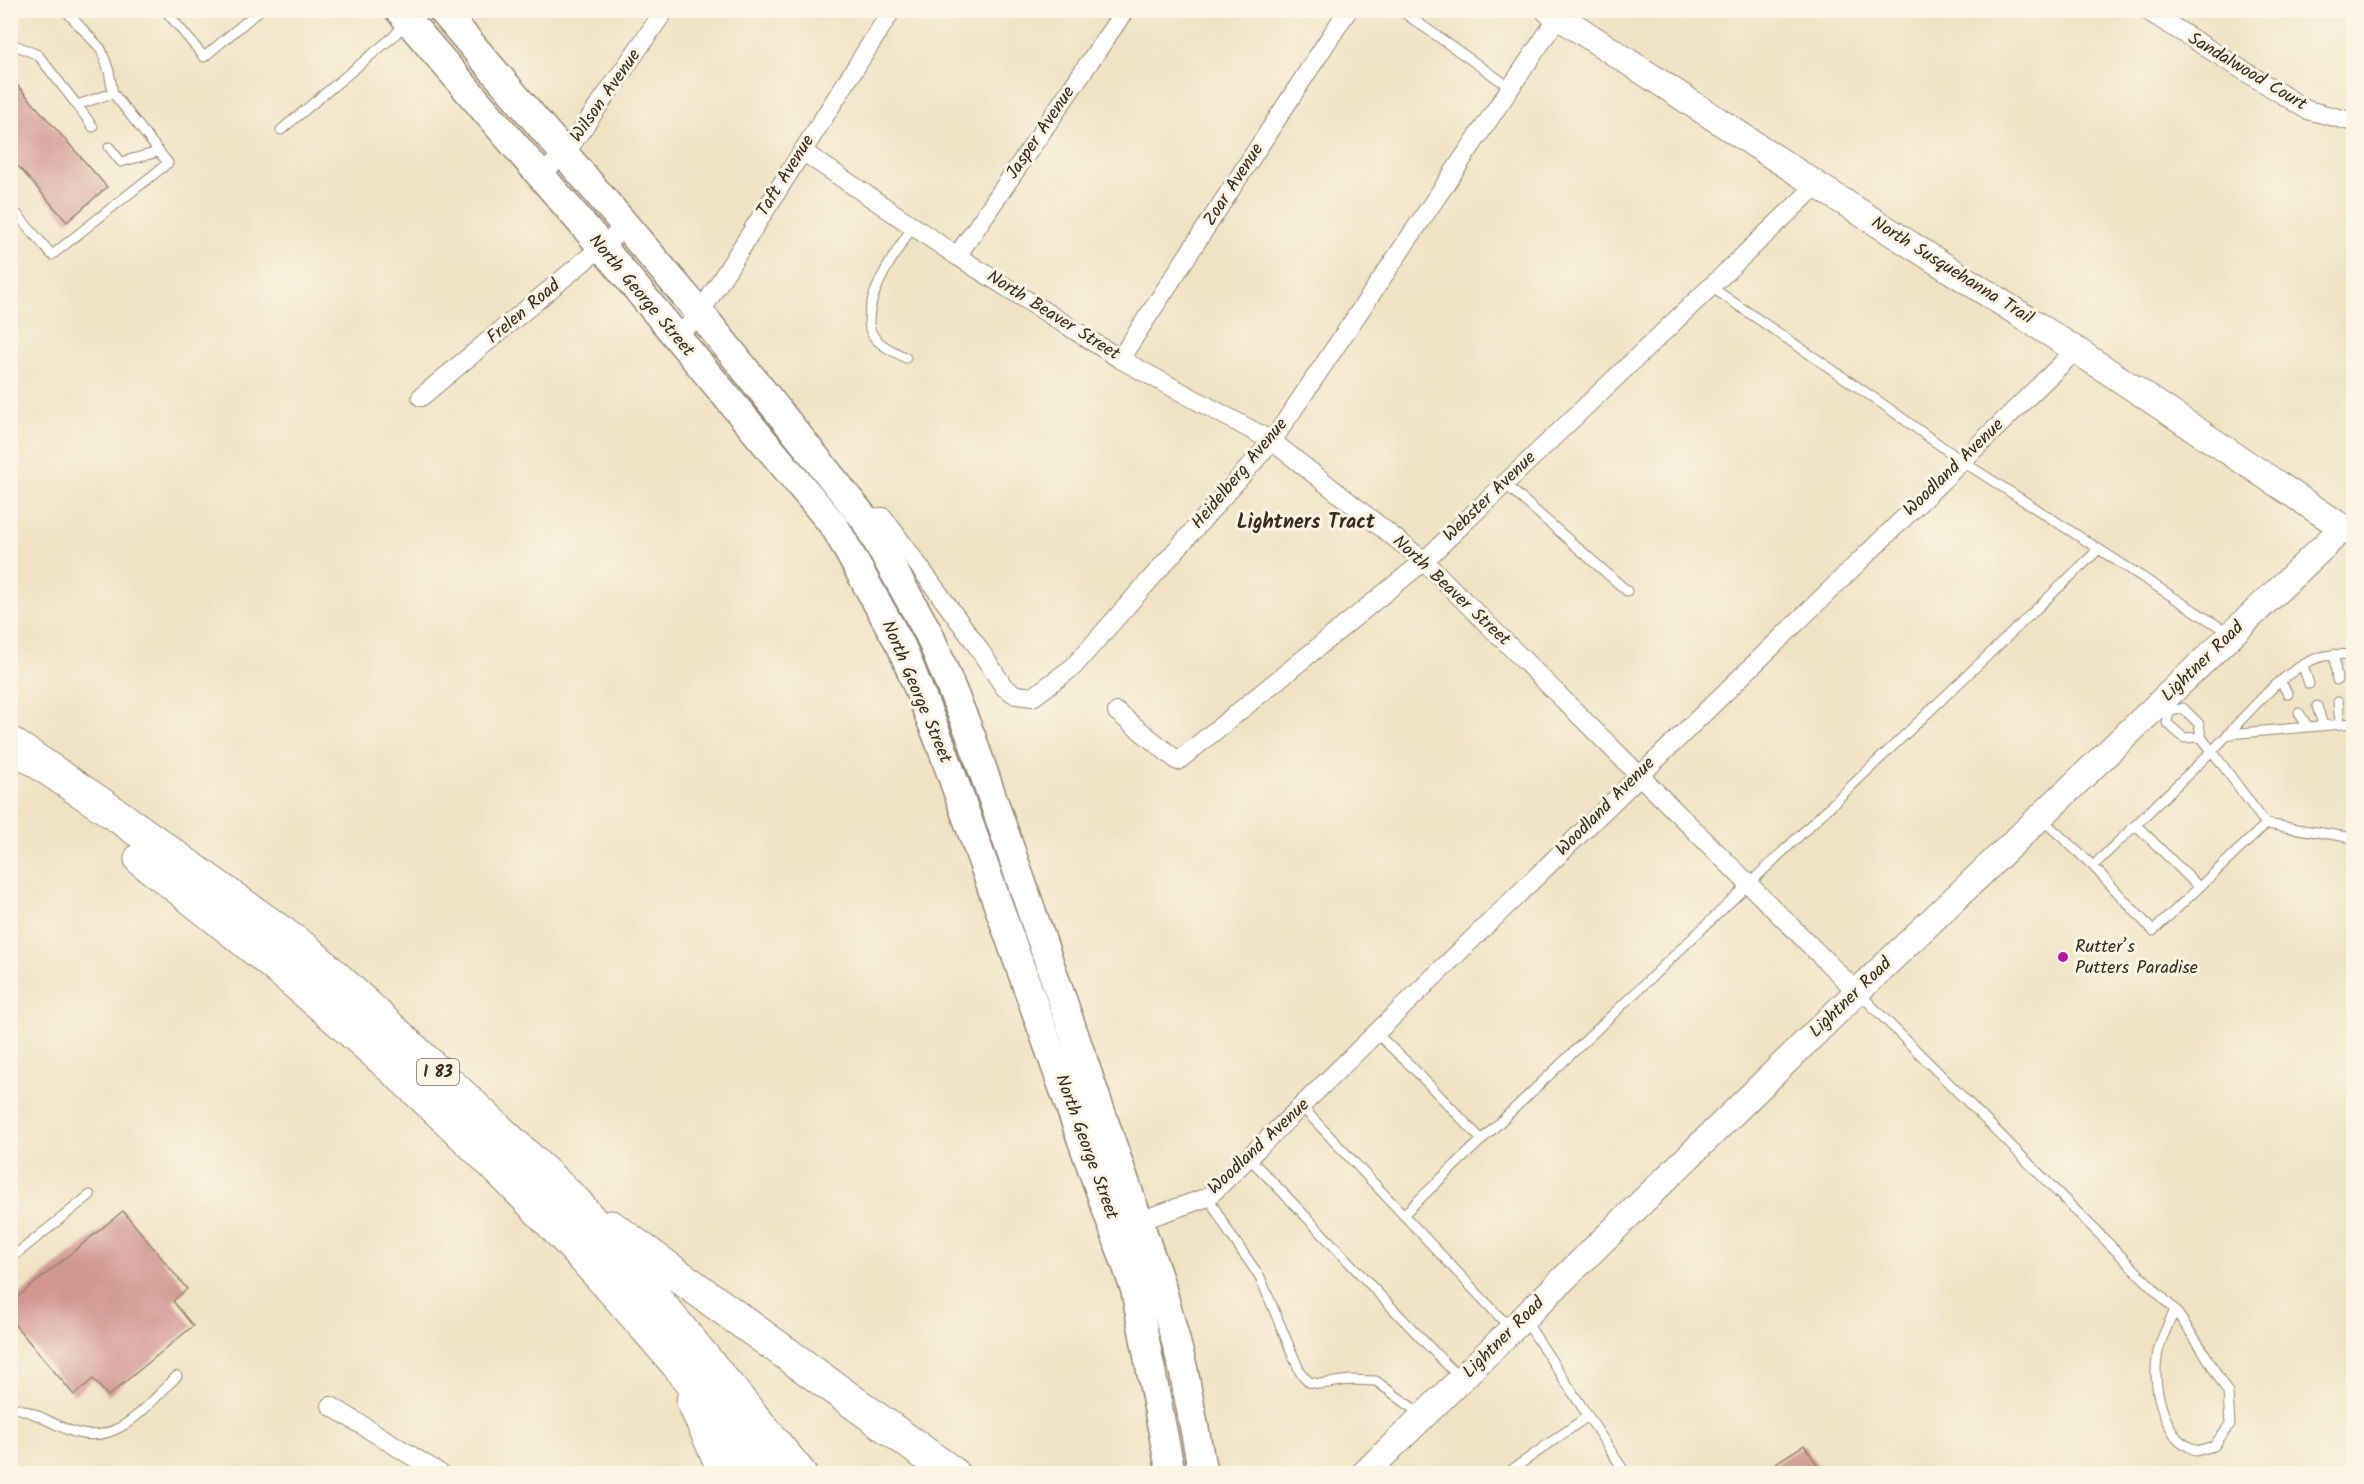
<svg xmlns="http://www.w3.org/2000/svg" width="2364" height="1484" font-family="Kalam,sans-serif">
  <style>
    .building { fill: #d19692 }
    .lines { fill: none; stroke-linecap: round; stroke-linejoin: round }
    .lane-casing { stroke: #968671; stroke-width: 11 }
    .street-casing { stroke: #968671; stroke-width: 20 }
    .secondary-casing { stroke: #968671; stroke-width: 28 }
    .primary-casing { stroke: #968671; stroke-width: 31 }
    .highway-casing { stroke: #968671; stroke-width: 35 }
    .lane { stroke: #fff; stroke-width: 9 }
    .street { stroke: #fff; stroke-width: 18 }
    .secondary { stroke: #fff; stroke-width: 26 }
    .primary { stroke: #fff; stroke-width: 28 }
    .highway { stroke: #fff; stroke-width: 33 }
    .poi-dot { fill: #b5179e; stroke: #fcf5e5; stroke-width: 2 }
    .labels { text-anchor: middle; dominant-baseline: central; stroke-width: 6; stroke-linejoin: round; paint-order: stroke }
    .shield { fill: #fcf5e5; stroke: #75675a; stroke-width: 1.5 }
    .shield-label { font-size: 16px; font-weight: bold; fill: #3b2a1e }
    .street-label { font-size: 18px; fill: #3b2a1e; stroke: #fcf5e5 }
    .poi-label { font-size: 18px; fill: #3b2a1e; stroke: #fcf5e5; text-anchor: start }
    .neighbourhood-label { font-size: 20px; font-weight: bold; fill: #3b2a1e; stroke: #fcf5e5 }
  </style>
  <rect width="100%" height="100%" fill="#fcf5e5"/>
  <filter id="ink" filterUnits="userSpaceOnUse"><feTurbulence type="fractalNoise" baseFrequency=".0167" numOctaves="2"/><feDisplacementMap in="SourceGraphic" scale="12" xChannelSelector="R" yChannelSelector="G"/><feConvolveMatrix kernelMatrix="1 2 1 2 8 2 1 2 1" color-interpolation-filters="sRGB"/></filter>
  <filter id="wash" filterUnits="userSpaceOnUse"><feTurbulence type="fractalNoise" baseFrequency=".008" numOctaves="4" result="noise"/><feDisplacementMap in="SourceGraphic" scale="24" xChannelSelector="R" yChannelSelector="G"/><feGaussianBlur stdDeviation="1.35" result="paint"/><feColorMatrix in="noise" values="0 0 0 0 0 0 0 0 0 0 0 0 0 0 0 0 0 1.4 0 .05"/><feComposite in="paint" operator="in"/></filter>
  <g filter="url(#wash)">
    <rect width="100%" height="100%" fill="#f0e3c4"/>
    <g id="blocks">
      <path class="building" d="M 10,77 L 107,187 L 67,222 L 10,157 Z
        M 123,1211 L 187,1289 L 173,1301 L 193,1326 L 108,1396 L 93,1379 L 74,1395 L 10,1319 L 10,1303 Z
        M 1804,1445 L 1823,1473 L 1760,1473 Z"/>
    </g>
  </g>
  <g filter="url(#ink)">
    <use href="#blocks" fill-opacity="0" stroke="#968671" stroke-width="1.5"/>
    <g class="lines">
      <defs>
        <path id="lane" d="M 165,10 L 204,57 L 260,10
          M 1400,10 L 1511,88
          M 10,43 L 38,55 L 77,105
          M 93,127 L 77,105 L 113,93
          M 281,130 L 394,36 L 406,22
          M 109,147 L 121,162 L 158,152
          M 10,206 L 52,255 L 168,163 L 113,93 L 109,71 L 101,49 L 65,10
          M 1711,287 L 1884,405 L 1962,461 L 2229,633
          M 906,358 C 894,351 874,344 870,329 C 863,297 897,251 913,226
          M 1505,484 L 1627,591
          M 2334,654 L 2337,680
          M 2303,666 L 2309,684
          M 2280,681 L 2288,694
          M 2338,702 L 2340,724
          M 2317,706 L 2323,725
          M 2166,709 L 2169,712 L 2167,723 L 2184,738 L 2201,737
          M 2169,712 L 2183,708 L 2199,724 L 2201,737 L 2212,751 C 2240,723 2283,667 2321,657 C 2332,654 2342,654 2354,655
          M 2299,713 L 2308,727
          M 2229,734 L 2354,723
          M 2042,819 L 2093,866 L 2153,931 L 2266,824 L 2354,838
          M 2136,825 L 2199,887
          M 2093,866 L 2212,751 L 2266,824
          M 1858,992 L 2175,1310 L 2202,1349 L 2228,1393 L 2230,1424 L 2214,1446 L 2196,1451 C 2190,1447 2181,1443 2177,1438 C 2161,1417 2153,1384 2157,1358 C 2159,1341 2168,1325 2175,1310
          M 1377,1034 L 1411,1066 L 1482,1140
          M 1302,1107 L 1510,1328
          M 1249,1158 C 1321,1230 1388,1306 1460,1378
          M 1208,1197 L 1230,1234 L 1260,1277 L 1300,1372 L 1309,1382 L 1320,1384 L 1350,1380 L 1376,1381 L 1422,1415
          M 1403,1215 L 2099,549
          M 10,1259 L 90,1195
          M 1525,1320 L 1626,1474
          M 10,1407 C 29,1409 49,1422 66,1429 C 115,1451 145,1407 177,1376
          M 1506,1474 L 1588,1416"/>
        <path id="street" d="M 2146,10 L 2307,110 L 2354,122
          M 802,151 L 957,256 L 1120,359 L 1272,441 L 1424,561 L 1857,992
          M 539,176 L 565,154 L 665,10
          M 957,256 L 1125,10
          M 676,339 L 700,313 L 892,10
          M 1120,359 L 1348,10
          M 421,397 L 625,227
          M 864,518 L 883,517 L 975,643 L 1004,687 L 1016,695 L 1033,697 L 1073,667 L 1272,441 L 1563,10
          M 1117,712 L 1178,761 L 1424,561 L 1817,185
          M 1131,1224 L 1208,1197 L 2076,350
          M 331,1406 L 441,1474"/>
        <path id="secondary" d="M 1549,10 L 1817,185 L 2076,350 L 2354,535
          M 1364,1474 L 1857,992 L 2344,527"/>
        <path id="primary" d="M 399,10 L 602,247 L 835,527 L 902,648 L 941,745 L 1135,1289 L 1171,1474
          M 442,10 L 700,313 L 864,518 L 929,634 L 971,736 L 1161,1286 L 1183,1368 L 1203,1474"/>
        <path id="highway" d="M 10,743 L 114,813 L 307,951 L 369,1008 L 576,1203 L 800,1474
          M 141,859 C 282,966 416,1083 539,1210 C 620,1294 694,1383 768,1474
          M 611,1227 L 953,1474
          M 693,1401 L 726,1474"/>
      </defs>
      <use href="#lane" class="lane-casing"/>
      <use href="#street" class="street-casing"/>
      <use href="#secondary" class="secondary-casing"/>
      <use href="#primary" class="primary-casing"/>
      <use href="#highway" class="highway-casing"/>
      <use href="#lane" class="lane"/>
      <use href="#street" class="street"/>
      <use href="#secondary" class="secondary"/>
      <use href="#primary" class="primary"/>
      <use href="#highway" class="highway"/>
    </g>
  </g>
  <circle class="poi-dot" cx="2063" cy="957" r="6"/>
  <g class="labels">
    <rect class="shield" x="417" y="1059" width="42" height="26" rx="4.5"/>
    <g class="shield-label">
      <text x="438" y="1072">I 83</text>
    </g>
    <g class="street-label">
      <text transform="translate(2247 72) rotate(31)">Sandalwood Court</text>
      <text transform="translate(606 96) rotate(-55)">Wilson Avenue</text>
      <text transform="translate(1041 133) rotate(-56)">Jasper Avenue</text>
      <text transform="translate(786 176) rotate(-58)">Taft Avenue</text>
      <text transform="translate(1234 185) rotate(-57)">Zoar Avenue</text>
      <text transform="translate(1952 271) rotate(32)">North Susquehanna Trail</text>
      <text transform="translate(641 296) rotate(50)">North George Street</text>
      <text transform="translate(524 312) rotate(-40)">Frelen Road</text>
      <text transform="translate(1053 316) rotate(32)">North Beaver Street</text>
      <text transform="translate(1954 468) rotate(-44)">Woodland Avenue</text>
      <text transform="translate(1240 474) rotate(-50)">Heidelberg Avenue</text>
      <text transform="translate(1490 497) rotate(-44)">Webster Avenue</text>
      <text transform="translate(1451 591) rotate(43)">North Beaver Street</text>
      <text transform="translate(2203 662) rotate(-44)">Lightner Road</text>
      <text transform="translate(916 692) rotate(67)">North George Street</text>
      <text transform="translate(1606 807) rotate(-45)">Woodland Avenue</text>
      <text transform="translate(1851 998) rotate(-44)">Lightner Road</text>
      <text transform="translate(1086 1147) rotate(70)">North George Street</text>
      <text transform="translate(1259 1147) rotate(-43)">Woodland Avenue</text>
      <text transform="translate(1504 1338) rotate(-45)">Lightner Road</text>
    </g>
    <g class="poi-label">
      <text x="2075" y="947">Rutter’s<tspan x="2075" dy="21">Putters Paradise</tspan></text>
    </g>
    <g class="neighbourhood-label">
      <text x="1306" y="523">Lightners Tract</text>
    </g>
  </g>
  <rect width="2364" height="1484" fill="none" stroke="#fcf5e5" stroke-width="36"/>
</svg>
